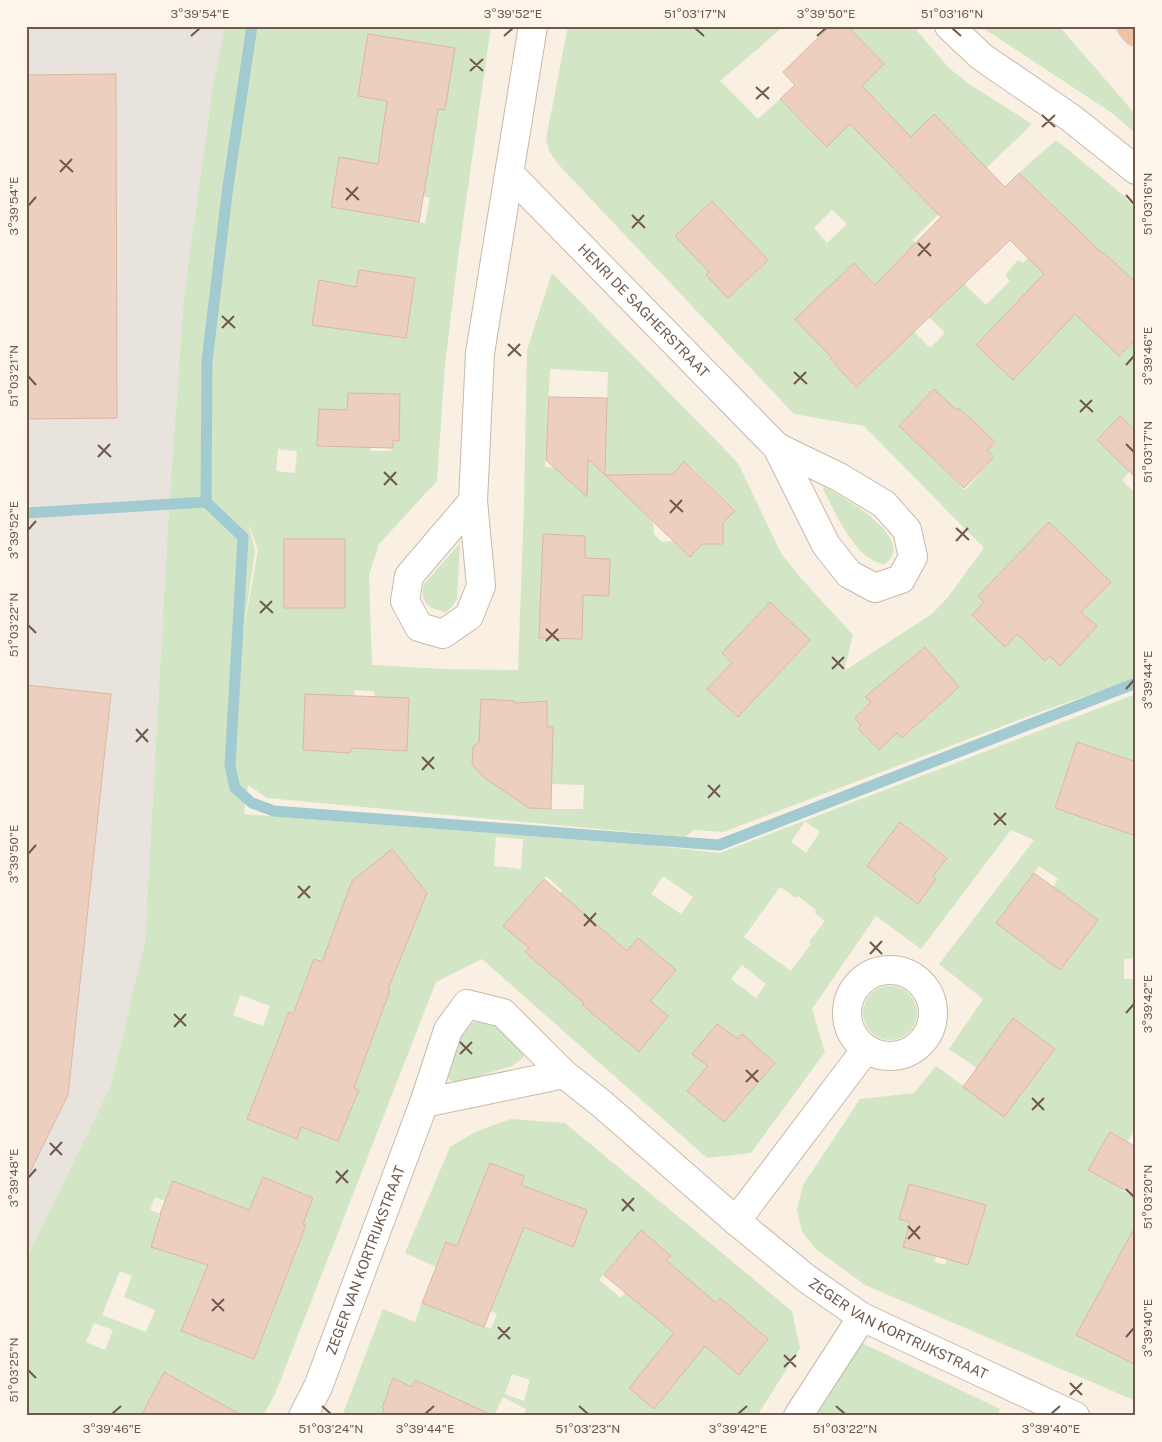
<svg xmlns="http://www.w3.org/2000/svg" width="1162" height="1442" font-family="'Public Sans',sans-serif">
  <style>
    .industrial { fill: #e9e3de }
    .green { fill: #d2e5c4; fill-rule: evenodd }
    .lines { fill: none; stroke-linecap: round; stroke-linejoin: round }
    .stream { stroke: #a2cbd1; stroke-width: 11 }
    .building { fill: #eccfbe; stroke: #ddb6a0 }
    .minor-casing { stroke: #c9b8ab; stroke-width: 30 }
    .trunk-casing { stroke: #d7d0cd; stroke-width: 30 }
    .minor { stroke: #fff; stroke-width: 28 }
    .trunk { stroke: #f0c2a1; stroke-width: 28 }
    .ticks { fill: none; stroke: #6f584c; stroke-width: 2 }
    .labels { text-anchor: middle; dominant-baseline: central; stroke-width: 4; stroke-linejoin: round; paint-order: stroke }
    .street-label { font-size: 14px; fill: #6f584c; stroke: #fdf5e9 }
    .neatline { fill: none; stroke: #6f584c; stroke-width: 2 }
    .ticks-label { font-size: 12px; text-anchor: middle; fill: #6f584c }
  </style>
  <rect width="100%" height="100%" fill="#f9f0e3"/>
  <path class="industrial" d="M 26,26 L 225,26 L 214,79 L 184,295 L 169,508 L 145,941 L 111,1085 L 26,1259 Z"/>
  <path class="green" d="M 225,26 L 491,26 L 458,258 L 445,365 L 437,481 L 379,544 L 369,575 L 372,665 L 442,669 L 518,670 L 524,504 L 527,350 L 552,273 L 738,463 L 781,553 L 799,576 L 853,635 L 844,671 L 932,614 L 948,597 L 984,548 L 864,426 L 794,414 L 557,163 L 549,151 L 546,139 L 568,26 L 784,26 L 720,81 L 758,119 L 780,99 L 813,133 L 884,64 L 847,26 L 913,26 L 949,68 L 969,84 L 1032,124 L 912,240 L 950,270 L 986,305 L 1010,281 L 1005,275 L 1018,260 L 1023,263 L 1065,219 L 1019,173 L 1056,140 L 1123,195 L 1136,209 L 1136,283 L 1059,298 L 1119,356 L 1136,339 L 1136,428 L 1134,430 L 1133,468 L 1122,480 L 1136,494 L 1136,678 L 1040,712 L 723,832 L 694,830 L 685,837 L 267,798 L 248,785 L 244,814 L 657,846 L 720,853 L 1136,694 L 1136,762 L 1078,742 L 1055,807 L 1136,836 L 1136,958 L 1124,959 L 1124,979 L 1136,979 L 1136,1130 L 1134,1130 L 1128,1142 L 1110,1132 L 1089,1170 L 1122,1188 L 1122,1190 L 1136,1198 L 1136,1247 L 1126,1243 L 1077,1334 L 1136,1365 L 1136,1401 L 865,1285 L 816,1249 L 802,1232 L 797,1209 L 803,1185 L 860,1099 L 914,1093 L 936,1066 L 1004,1116 L 1055,1049 L 1013,1018 L 977,1068 L 949,1049 L 983,999 L 939,964 L 1034,840 L 1011,830 L 921,949 L 876,916 L 812,1009 L 825,1052 L 751,1153 L 707,1158 L 482,959 L 436,982 L 275,1394 L 263,1416 L 219,1416 L 164,1373 L 141,1416 L 26,1416 L 26,1259 L 111,1085 L 145,941 L 169,508 L 184,295 L 214,79 ZM 368,34 L 455,48 L 445,110 L 358,96 ZM 380,152 L 429,159 L 423,196 L 430,198 L 425,223 L 331,207 L 339,158 L 378,164 ZM 712,201 L 768,260 L 728,298 L 706,275 L 709,272 L 675,236 ZM 832,210 L 847,224 L 827,243 L 814,228 ZM 359,270 L 415,278 L 406,338 L 312,324 L 319,281 L 356,287 ZM 845,272 L 858,285 L 867,276 L 887,297 L 856,387 L 830,360 L 836,354 L 815,339 L 796,318 ZM 928,316 L 945,333 L 930,348 L 914,332 ZM 1054,336 L 1013,380 L 978,347 ZM 550,369 L 608,372 L 605,456 L 584,455 L 583,469 L 545,467 ZM 934,389 L 956,410 L 959,408 L 995,442 L 987,450 L 994,457 L 965,490 L 899,426 ZM 348,393 L 399,394 L 398,441 L 389,440 L 389,449 L 393,450 L 393,451 L 371,451 L 370,447 L 318,446 L 319,409 L 339,410 L 347,414 ZM 278,449 L 297,451 L 295,473 L 276,471 ZM 685,461 L 735,510 L 723,523 L 723,544 L 702,544 L 690,557 L 673,541 L 662,542 L 654,534 L 653,522 L 639,508 L 652,496 L 652,474 L 673,474 ZM 248,523 L 258,550 L 243,635 L 255,551 ZM 543,534 L 585,536 L 585,558 L 610,559 L 609,596 L 583,595 L 581,638 L 539,638 ZM 285,539 L 345,539 L 345,608 L 284,608 ZM 770,602 L 810,640 L 738,717 L 707,689 L 732,663 L 722,653 ZM 924,647 L 959,687 L 903,738 L 897,733 L 879,750 L 858,729 L 861,726 L 855,718 L 871,702 L 866,697 ZM 355,690 L 374,691 L 375,697 L 409,699 L 407,750 L 351,748 L 350,753 L 303,750 L 305,694 L 354,697 ZM 551,784 L 584,785 L 583,809 L 550,809 ZM 805,821 L 820,832 L 806,853 L 791,842 ZM 901,822 L 947,858 L 933,876 L 936,879 L 918,904 L 868,866 ZM 496,837 L 523,839 L 521,869 L 494,866 ZM 392,849 L 427,893 L 395,961 L 332,935 L 337,921 L 364,901 L 350,883 ZM 1039,866 L 1058,879 L 1053,887 L 1098,920 L 1060,970 L 997,923 ZM 546,876 L 562,890 L 560,893 L 550,973 L 525,952 L 529,948 L 504,926 ZM 663,876 L 693,897 L 681,914 L 651,894 ZM 780,887 L 796,898 L 798,896 L 816,910 L 815,913 L 825,921 L 809,942 L 811,944 L 791,971 L 744,937 ZM 638,938 L 676,970 L 650,1001 L 668,1016 L 639,1051 L 582,1005 ZM 314,959 L 390,990 L 383,1007 L 291,1018 ZM 742,965 L 766,984 L 756,998 L 731,979 ZM 240,995 L 270,1006 L 263,1026 L 233,1015 ZM 272,1056 L 358,1090 L 338,1141 L 301,1127 L 297,1139 L 247,1119 ZM 263,1177 L 313,1198 L 303,1224 L 305,1225 L 241,1231 ZM 173,1182 L 193,1231 L 159,1217 L 160,1214 L 150,1210 L 155,1197 L 165,1201 ZM 910,1184 L 986,1205 L 968,1265 L 947,1259 L 945,1265 L 935,1262 L 936,1256 L 903,1247 L 910,1222 L 899,1219 ZM 210,1268 L 279,1294 L 254,1359 L 201,1339 L 196,1294 L 206,1270 ZM 120,1271 L 132,1276 L 124,1297 L 155,1310 L 146,1332 L 102,1315 ZM 94,1323 L 113,1330 L 105,1350 L 86,1342 Z
    M 980,26 L 1059,26 L 1136,115 L 1136,134 L 1112,113 Z
    M 825,487 C 845,499 918,538 885,564 C 856,562 835,512 823,489 Z
    M 460,543 L 457,599 L 451,608 L 446,612 C 429,609 419,603 424,584 Z
    M863 1013a27 27 0 1 1 54 0a27 27 0 1 1-54 0Z
    M 474,1022 C 500,1021 507,1034 524,1051 L 523,1058 L 512,1066 L 459,1082 L 452,1081 L 446,1077 L 445,1062 L 465,1027 Z
    M 511,1119 L 565,1123 L 792,1311 L 800,1348 L 757,1416 L 523,1416 L 526,1409 L 503,1397 L 494,1416 L 446,1416 L 453,1397 L 415,1380 L 412,1387 L 393,1379 L 382,1408 L 384,1409 L 382,1416 L 342,1416 L 383,1309 L 415,1322 L 422,1303 L 491,1329 L 497,1314 L 491,1311 L 508,1266 L 447,1242 L 436,1267 L 405,1253 L 450,1147 L 475,1132 ZM 490,1163 L 524,1176 L 521,1185 L 573,1247 L 473,1207 ZM 641,1230 L 670,1256 L 626,1292 L 621,1298 L 599,1280 ZM 720,1298 L 768,1339 L 739,1375 L 690,1333 ZM 649,1364 L 674,1385 L 654,1408 ZM 512,1374 L 530,1380 L 524,1401 L 505,1394 Z
    M 862,1343 L 1000,1409 L 997,1416 L 816,1416 Z"/>
  <g class="lines">
    <path class="stream" d="M 206,502 L 243,537 L 230,766 L 235,788 L 252,803 L 274,811 L 719,845 L 1136,683
      M 26,513 L 206,502 L 207,361 L 228,186 L 252,26"/>
  </g>
  <path class="building" d="M 830,26 L 847,26 L 884,64 L 862,86 L 911,137 L 934,114 L 1005,187 L 1019,173 L 1102,253 L 1103,252 L 1136,283 L 1136,339 L 1119,356 L 1075,314 L 1013,380 L 976,345 L 1044,274 L 1010,240 L 856,387 L 830,359 L 832,358 L 795,319 L 854,263 L 875,285 L 941,217 L 850,124 L 827,147 L 780,99 L 795,85 L 783,72 Z
    M 368,34 L 455,48 L 445,110 L 438,109 L 419,222 L 331,207 L 339,157 L 378,164 L 387,101 L 358,96 Z
    M 116,74 L 117,418 L 26,419 L 26,75 Z
    M 712,201 L 768,260 L 728,298 L 706,275 L 709,272 L 675,236 Z
    M 359,270 L 415,278 L 406,338 L 312,325 L 319,280 L 356,287 Z
    M 934,389 L 956,410 L 959,408 L 995,442 L 987,450 L 994,457 L 964,488 L 899,426 Z
    M 348,393 L 400,394 L 399,441 L 393,440 L 393,448 L 317,446 L 319,409 L 347,410 Z
    M 549,397 L 607,398 L 605,475 L 588,459 L 587,497 L 546,460 Z
    M 1120,416 L 1136,431 L 1136,478 L 1097,440 Z
    M 684,461 L 735,511 L 723,523 L 723,544 L 702,544 L 690,557 L 605,475 L 673,474 Z
    M 1049,522 L 1111,582 L 1081,612 L 1097,626 L 1060,666 L 1050,656 L 1045,661 L 1017,634 L 1005,647 L 972,615 L 984,602 L 978,596 Z
    M 543,534 L 585,536 L 585,558 L 610,559 L 609,596 L 583,595 L 582,639 L 539,638 Z
    M 284,539 L 345,539 L 345,608 L 284,608 Z
    M 770,602 L 810,640 L 738,717 L 707,689 L 732,663 L 722,653 Z
    M 925,647 L 959,687 L 902,738 L 897,733 L 879,750 L 858,729 L 861,726 L 855,718 L 871,702 L 865,697 Z
    M 26,685 L 111,694 L 68,1095 L 26,1180 Z
    M 305,694 L 409,698 L 407,751 L 351,748 L 350,753 L 303,750 Z
    M 481,699 L 515,701 L 515,703 L 547,701 L 547,727 L 553,727 L 551,809 L 529,808 L 482,776 L 472,764 L 473,747 L 479,742 Z
    M 1077,742 L 1136,762 L 1136,836 L 1055,808 Z
    M 900,822 L 947,858 L 933,876 L 936,879 L 918,904 L 867,866 Z
    M 392,849 L 427,893 L 388,989 L 390,990 L 354,1088 L 359,1090 L 338,1141 L 301,1127 L 297,1139 L 247,1119 L 289,1012 L 293,1014 L 314,959 L 322,962 L 352,881 Z
    M 1034,873 L 1098,920 L 1060,970 L 996,923 Z
    M 544,879 L 627,951 L 638,938 L 676,970 L 650,1001 L 668,1016 L 639,1052 L 582,1005 L 584,1003 L 525,952 L 529,948 L 503,926 Z
    M 1013,1018 L 1055,1049 L 1004,1117 L 963,1087 Z
    M 717,1024 L 738,1039 L 742,1034 L 775,1063 L 724,1122 L 687,1091 L 708,1066 L 692,1054 Z
    M 1110,1132 L 1136,1147 L 1136,1196 L 1088,1170 Z
    M 490,1163 L 524,1176 L 521,1185 L 587,1210 L 573,1247 L 524,1227 L 484,1327 L 422,1303 L 446,1242 L 457,1246 Z
    M 263,1177 L 313,1198 L 303,1224 L 306,1225 L 254,1359 L 181,1331 L 208,1265 L 151,1247 L 161,1214 L 160,1214 L 173,1181 L 249,1210 Z
    M 909,1184 L 986,1205 L 968,1265 L 903,1247 L 910,1222 L 899,1219 Z
    M 1136,1225 L 1136,1365 L 1076,1335 Z
    M 641,1230 L 671,1256 L 666,1260 L 716,1303 L 720,1298 L 768,1339 L 739,1375 L 705,1346 L 654,1409 L 629,1388 L 674,1333 L 604,1275 Z
    M 164,1372 L 243,1416 L 141,1416 Z
    M 393,1378 L 412,1387 L 415,1380 L 494,1416 L 382,1416 L 384,1409 L 382,1408 Z"/>
  <g class="lines">
    <defs>
      <g id="minor">
        <path d="M 949,26 L 982,57 L 1071,118 L 1136,170"/>
        <path id="s1" d="M 510,174 L 777,447 L 826,545 L 849,574 L 875,588 L 901,579 L 913,557 L 907,530 L 884,504 L 839,477 L 777,447"/>
        <path d="M 473,501 L 409,576 L 405,601 L 419,627 L 443,634 L 469,616 L 481,586 L 473,501 L 480,353 L 533,26"/>
        <circle cx="890" cy="1013" r="43"/>
        <path d="M 424,1103 L 448,1030 L 467,1004 L 503,1013 L 564,1074"/>
        <path d="M 736,1221 L 866,1049"/>
        <path id="s2" d="M 303,1416 L 318,1387 L 424,1103 L 564,1074 L 602,1104 L 736,1221 L 807,1279 L 862,1317 L 1075,1416"/>
        <path d="M 798,1416 L 862,1317"/>
      </g>
      <path id="trunk" d="M 1131,26 L 1136,32"/>
    </defs>
    <use href="#minor" class="minor-casing"/>
    <use href="#trunk" class="trunk-casing"/>
    <use href="#minor" class="minor"/>
    <use href="#trunk" class="trunk"/>
  </g>
  <path class="ticks" d="M 695,28 L 704,36M 952,28 L 961,36M 191,36 L 200,28M 504,36 L 513,28M 817,36 L 826,28M 470,59 L 483,71M 470,71 L 483,59M 756,87 L 769,99M 756,99 L 769,87M 1042,115 L 1055,127M 1042,127 L 1055,115M 60,160 L 73,172M 60,172 L 72,159M 346,188 L 359,200M 1126,195 L 1134,204M 346,200 L 358,187M 28,206 L 36,197M 632,215 L 645,228M 632,228 L 644,215M 918,243 L 931,256M 918,256 L 930,243M 222,316 L 235,328M 222,328 L 234,316M 508,344 L 521,356M 508,356 L 520,344M 1126,365 L 1134,356M 794,372 L 807,384M 28,376 L 36,385M 794,384 L 806,372M 1080,400 L 1093,412M 1080,412 L 1092,400M 1126,444 L 1134,452M 98,445 L 111,457M 98,457 L 110,444M 384,472 L 397,485M 384,485 L 396,472M 670,500 L 683,512M 670,513 L 682,500M 956,528 L 969,540M 28,530 L 36,521M 956,541 L 968,528M 260,601 L 273,613M 260,613 L 272,601M 28,625 L 36,633M 546,629 L 559,641M 546,641 L 558,629M 832,657 L 844,669M 832,669 L 844,657M 1126,689 L 1134,680M 136,729 L 148,742M 136,742 L 148,729M 422,757 L 434,769M 422,770 L 434,757M 708,785 L 720,797M 708,798 L 720,785M 994,813 L 1006,825M 994,825 L 1006,813M 28,854 L 36,845M 298,886 L 310,898M 298,898 L 310,886M 584,914 L 596,926M 584,926 L 596,913M 870,942 L 882,954M 870,954 L 882,941M 1126,1013 L 1134,1004M 174,1014 L 186,1026M 174,1027 L 186,1014M 460,1042 L 472,1054M 460,1054 L 472,1042M 746,1070 L 758,1082M 746,1082 L 758,1070M 1032,1098 L 1044,1110M 1032,1110 L 1044,1098M 50,1143 L 62,1155M 50,1155 L 62,1142M 336,1171 L 348,1183M 28,1178 L 36,1169M 336,1183 L 348,1170M 1126,1189 L 1134,1197M 622,1199 L 634,1211M 622,1211 L 634,1198M 908,1226 L 920,1239M 908,1239 L 920,1226M 212,1299 L 224,1311M 212,1311 L 224,1299M 498,1327 L 510,1339M 1126,1337 L 1134,1328M 498,1339 L 510,1327M 784,1355 L 796,1367M 784,1367 L 796,1355M 28,1370 L 36,1378M 1070,1383 L 1082,1395M 1070,1395 L 1082,1383M 322,1406 L 331,1414M 579,1406 L 588,1414M 836,1406 L 845,1414M 112,1414 L 121,1406M 425,1414 L 434,1406M 738,1414 L 747,1406M 1051,1414 L 1060,1406"/>
  <g class="labels">
    <g class="street-label">
      <text stroke="none"><textPath href="#s1" startOffset="191">HENRI DE SAGHERSTRAAT</textPath></text>
      <text stroke="none"><textPath href="#s2" startOffset="168">ZEGER VAN KORTRIJKSTRAAT</textPath></text>
      <text stroke="none"><textPath href="#s2" startOffset="901">ZEGER VAN KORTRIJKSTRAAT</textPath></text>
    </g>
  </g>
  <rect width="1162" height="1442" fill="none" stroke="#fdf5e9" stroke-width="55"/>
  <rect x="28" y="28" width="1106" height="1386" class="neatline"/>
  <g class="ticks-label">
    <text x="200" y="18">3°39'54"E</text>
    <text x="513" y="18">3°39'52"E</text>
    <text x="695" y="18">51°03'17"N</text>
    <text x="826" y="18">3°39'50"E</text>
    <text x="952" y="18">51°03'16"N</text>
    <text transform="translate(1148 204) rotate(-90)" y="4">51°03'16"N</text>
    <text transform="translate(14 206) rotate(-90)" y="4">3°39'54"E</text>
    <text transform="translate(1148 356) rotate(-90)" y="4">3°39'46"E</text>
    <text transform="translate(14 376) rotate(-90)" y="4">51°03'21"N</text>
    <text transform="translate(1148 452) rotate(-90)" y="4">51°03'17"N</text>
    <text transform="translate(14 530) rotate(-90)" y="4">3°39'52"E</text>
    <text transform="translate(14 625) rotate(-90)" y="4">51°03'22"N</text>
    <text transform="translate(1148 680) rotate(-90)" y="4">3°39'44"E</text>
    <text transform="translate(14 854) rotate(-90)" y="4">3°39'50"E</text>
    <text transform="translate(1148 1004) rotate(-90)" y="4">3°39'42"E</text>
    <text transform="translate(14 1178) rotate(-90)" y="4">3°39'48"E</text>
    <text transform="translate(1148 1197) rotate(-90)" y="4">51°03'20"N</text>
    <text transform="translate(1148 1328) rotate(-90)" y="4">3°39'40"E</text>
    <text transform="translate(14 1370) rotate(-90)" y="4">51°03'25"N</text>
    <text x="112" y="1433">3°39'46"E</text>
    <text x="331" y="1433">51°03'24"N</text>
    <text x="425" y="1433">3°39'44"E</text>
    <text x="588" y="1433">51°03'23"N</text>
    <text x="738" y="1433">3°39'42"E</text>
    <text x="845" y="1433">51°03'22"N</text>
    <text x="1051" y="1433">3°39'40"E</text>
  </g>
</svg>
